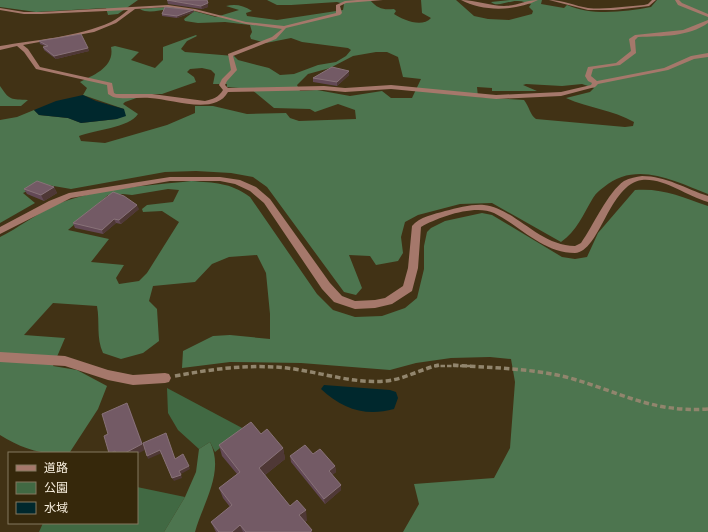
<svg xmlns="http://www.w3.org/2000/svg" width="708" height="532" font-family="Merriweather,'Noto Sans JP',serif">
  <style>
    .green { fill: #416943 }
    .forest { fill: #4d754f; fill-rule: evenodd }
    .water { fill: #00282d }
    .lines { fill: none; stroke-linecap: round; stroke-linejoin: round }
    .path-far1 { stroke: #91856d; stroke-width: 2.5; stroke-dasharray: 4.5 2; stroke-linecap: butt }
    .path { stroke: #91856d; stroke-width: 3.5; stroke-dasharray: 5.5 3; stroke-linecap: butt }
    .minor { fill: #a5786b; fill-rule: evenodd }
    .wall { fill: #634956 }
    .shaded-wall { fill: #4f3836 }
    .building { fill: #735a65; stroke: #887278 }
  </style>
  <rect width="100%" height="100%" fill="#413215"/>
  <path class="green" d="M 167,388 L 244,429 L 215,452 L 210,442 L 199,449 L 178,430 L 168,413 Z
    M 137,487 L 185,497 L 164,532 L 39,532 L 43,523 L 137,523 Z"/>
  <path class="forest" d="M 0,0 L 138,0 L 118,14 L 108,15 L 106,8 L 36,12 L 0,7 Z
    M 267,0 L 370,0 C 378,9 383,10 394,9 L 396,11 L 394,14 C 403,20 422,28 431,18 L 422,13 L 421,0 L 456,0 L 474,16 L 488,19 L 509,20 L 532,14 L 533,11 L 529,7 L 531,4 C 527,3 523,1 518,1 C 510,0 497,8 491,2 L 510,0 L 542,0 L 541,4 L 564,8 L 567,5 C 592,16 624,12 651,7 L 657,0 L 708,0 L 708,194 C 675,181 636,160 604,187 C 600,190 596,193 593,198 C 584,213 576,232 561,242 L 492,203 L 460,204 L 418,215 L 405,222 L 401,237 L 403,253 L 398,261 L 376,265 L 370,256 L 349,255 L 362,288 L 356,295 L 344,292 L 267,187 L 253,177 L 231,173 L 196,171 L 165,172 L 71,189 L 42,184 L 23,193 L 35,203 L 0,223 L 0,120 L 17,117 L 34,110 L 39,115 L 68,118 L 81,123 L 117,119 L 124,109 L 83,95 L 87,88 L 80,82 C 94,75 115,67 111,47 L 115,46 L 139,52 L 131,60 L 155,68 L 163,60 L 163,47 L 196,35 L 197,36 L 187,41 L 181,49 L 185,52 L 234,56 L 238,60 L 269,68 L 280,75 L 294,74 L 318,65 L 336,62 L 346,56 L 351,50 L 348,48 L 302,42 L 291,38 L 266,43 L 251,39 L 250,36 L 252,32 L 250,25 L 225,22 L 198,23 L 185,21 L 184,19 L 192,13 C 185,11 177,9 169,9 C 159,10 148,14 140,9 L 168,7 L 190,10 L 216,17 L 239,10 L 226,6 C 235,4 243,5 252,11 L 246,13 L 247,16 L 277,20 L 343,10 L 344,4 L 337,2 L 291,5 L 277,5 ZM 376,52 L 387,52 L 398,57 L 403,77 L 421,79 L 412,98 L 391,98 L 382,91 L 350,96 L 317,90 L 300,91 L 297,85 L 308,74 L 330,68 L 353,56 ZM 202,68 L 211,70 L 215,74 L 213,84 L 227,84 L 227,87 L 251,89 L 274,108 L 310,109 L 315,112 L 338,104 L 355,110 L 356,119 L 299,121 L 290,118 L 286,113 L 247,114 L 213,106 L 195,106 L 195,113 L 167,125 L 105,143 L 81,141 L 79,136 C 94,130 129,128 138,114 L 123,104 L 125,102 L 148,94 L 162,94 L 196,82 L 194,77 L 187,72 L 190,69 ZM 526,84 L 562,86 L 582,84 L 594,88 L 590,92 L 566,98 C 588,108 613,110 634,122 L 633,126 L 625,127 L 536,119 C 530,115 529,106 524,100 L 478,97 L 477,87 L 492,88 L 492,91 L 537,91 L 523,85 Z
    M 0,86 C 10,101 11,99 28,100 L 21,106 L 0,106 Z
    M 191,181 C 215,183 229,182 250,197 L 317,294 L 333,310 L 355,317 L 382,316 L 405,308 L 417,298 L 424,269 L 424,246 L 427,232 L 431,228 L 445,221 L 482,213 L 492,215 L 562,257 L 575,259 L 587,257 L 598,233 L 635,190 C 664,188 681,197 708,206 L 708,532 L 403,532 L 419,504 L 414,484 L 494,478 L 510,448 L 515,382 L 511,359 L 490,357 L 451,358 L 416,363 L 390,370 L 301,363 L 230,362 L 182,368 L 183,351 L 213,336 L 230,335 L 270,339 L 270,314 L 266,273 L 257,255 L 229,257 L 212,264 L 195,282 L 153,286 L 149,301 L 157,309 L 159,341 L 143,353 L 121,359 L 103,353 C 96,338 100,322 97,306 L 53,303 L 24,335 L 65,338 L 53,366 L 77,370 L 107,386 L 98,409 L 70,452 C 44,456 22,449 0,435 L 0,237 C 18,228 35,215 53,206 C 93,188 148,186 191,181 ZM 168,189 L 179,190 L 173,202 L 147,205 L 142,209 L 143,212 L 162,211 L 179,222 L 147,273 L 139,281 L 119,284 L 116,278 L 124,265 L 91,262 L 109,239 L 68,230 L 108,195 L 123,194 L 132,195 Z
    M 210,442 C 225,472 203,503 195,532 L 164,532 L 185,497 L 196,472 L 199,449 Z"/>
  <path class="water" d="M 83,95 L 96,101 L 124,109 L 126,116 L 117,119 L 81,123 L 68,118 L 39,115 L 34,110 L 56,101 Z
    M 324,385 L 390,390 L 396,392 L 398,398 L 394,409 C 366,417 342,409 321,389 Z"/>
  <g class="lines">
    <path class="path-far1" d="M 434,366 L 472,366"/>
    <path class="path" d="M 453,365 C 491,368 529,368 566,377 C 619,391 650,413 708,409
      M 175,376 C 212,369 249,364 287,368 C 320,372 353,384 386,381 C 405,379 421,369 439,365"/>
    <path class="minor" d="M 357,0 L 383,0 L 346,3 L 340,6 L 342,13 L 340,15 L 286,28 L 276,39 L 233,56 L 237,70 L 227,81 L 225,85 L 228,88 L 324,86 L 345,88 L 391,85 L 496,95 L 561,92 L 591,85 L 592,83 L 588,81 L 585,76 L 588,67 L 616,63 L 631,51 L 629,39 L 635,35 L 683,30 L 708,20 L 708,23 C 688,37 662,36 638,37 L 635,40 L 636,53 L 620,65 L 593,69 L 591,76 L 597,81 L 664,68 L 691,56 L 708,53 L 708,57 L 694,59 L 668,70 L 598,84 L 595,87 L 561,96 L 496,99 L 391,89 L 345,92 L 324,90 L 228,92 C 215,116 172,99 150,98 C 138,97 125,100 113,97 L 108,94 L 107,85 L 36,69 L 24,52 L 17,46 L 0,50 L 0,46 C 35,40 78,37 111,22 C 117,19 123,14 128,10 L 41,14 L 24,14 L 0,10 L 0,8 L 24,12 L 41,12 L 168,5 L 195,9 L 246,22 L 284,26 L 336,13 L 336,5 L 345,1 ZM 168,7 L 195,11 L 246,24 L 282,29 L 272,37 L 228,54 L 231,70 L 222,79 L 219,85 L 223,90 C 218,98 213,99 205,101 L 152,94 L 116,94 L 114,93 L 112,83 L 40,67 L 28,49 L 23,45 L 94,32 L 116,23 L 135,9 Z
      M 461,0 C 476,0 490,6 504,6 C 517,6 526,0 538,0 C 516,11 483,12 461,0 Z
      M 549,0 C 563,0 575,6 588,8 C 607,10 626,6 644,5 L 648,4 L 652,0 L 656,0 L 649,6 L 614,10 L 588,10 Z
      M 675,0 L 679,0 L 682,3 L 708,14 L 708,17 L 678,5 Z
      M 642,176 C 666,176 686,189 708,196 L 708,202 C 686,196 665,178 642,180 C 609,184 600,252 575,253 C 543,253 520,226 494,213 C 475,204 438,217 421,227 L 418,268 L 412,291 L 392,304 L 375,308 L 355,309 L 334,302 L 322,289 L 264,203 L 250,191 L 235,184 L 220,181 L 170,181 L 71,198 L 0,234 L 0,227 L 49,201 L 69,193 L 170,177 L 220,177 L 240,180 L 256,187 L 270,199 L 330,283 L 342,296 L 355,301 L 375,300 L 385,298 L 403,286 L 408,268 L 412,226 C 419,217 435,214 445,211 C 458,208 472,204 484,205 C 516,209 539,246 575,246 L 581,243 C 593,226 608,192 624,181 C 630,178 636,177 642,176 Z
      M 0,352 L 65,356 L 108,370 L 133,375 L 165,373 L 169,374 L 171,378 L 169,382 L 165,383 L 133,385 L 108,380 L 65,366 L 0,362 Z"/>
  </g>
  <path class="wall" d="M 167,0 L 208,7 L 202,9 L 168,4 Z
    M 194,12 L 177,18 L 162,16 L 162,14 Z
    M 39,41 L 88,48 L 89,51 L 56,59 L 44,50 L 43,47 L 45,46 L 40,44 Z
    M 349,75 L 337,86 L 313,82 L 313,78 Z
    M 54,187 L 57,193 L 44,201 L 27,194 L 24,189 Z
    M 139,209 L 121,224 L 116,223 L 103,234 L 75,228 L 73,223 Z
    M 261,434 L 283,448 L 285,459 L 265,475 L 290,506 L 307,520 L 305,522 L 312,530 L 312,532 L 216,532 L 211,522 L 230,507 L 223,498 L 219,488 L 237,474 L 222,456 L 219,445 Z
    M 313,454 L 335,466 L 336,472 L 332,475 L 341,485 L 341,490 L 325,504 L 291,462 L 290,456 Z"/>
  <path class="shaded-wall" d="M 208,3 L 208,7 L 202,9 L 201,6 Z
    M 193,10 L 194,12 L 177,18 L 177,16 Z
    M 88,48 L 89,51 L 56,59 L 54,56 Z
    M 349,71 L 349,75 L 337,86 L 337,82 Z
    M 54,187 L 57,193 L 44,201 L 41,195 Z
    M 137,205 L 139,209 L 121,224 L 119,220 Z
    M 114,219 L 116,223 L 103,234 L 102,230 Z
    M 127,403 L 130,409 L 145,450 L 137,454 L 137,453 L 125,453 Z
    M 283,448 L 285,459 L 261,478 L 259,468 Z
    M 160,450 L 162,453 L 148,459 L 147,456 Z
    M 189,466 L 190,469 L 181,474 L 182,478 L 174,481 L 172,478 L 179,471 Z
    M 335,466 L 336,472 L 330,477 L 329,471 Z
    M 341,485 L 341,490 L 325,504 L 324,499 Z
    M 306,510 L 307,520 L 301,525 L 299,515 Z
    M 240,525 L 243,532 L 232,532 Z"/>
  <path class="building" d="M 167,0 L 207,0 L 208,3 L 201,6 Z
    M 165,7 L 193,10 L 177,16 L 162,14 Z
    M 81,34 L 88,48 L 54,56 L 43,47 L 48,46 L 39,41 Z
    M 332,67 L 349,71 L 337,82 L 313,78 Z
    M 37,181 L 54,187 L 41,195 L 24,189 Z
    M 113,192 L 124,196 L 137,205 L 119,220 L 114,219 L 102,230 L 73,223 Z
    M 127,403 L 142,444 L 125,453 L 116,453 L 115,451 L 111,453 L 109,453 L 104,436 L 108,434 L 102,414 Z
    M 251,422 L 261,434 L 267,429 L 283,448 L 259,468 L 290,506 L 297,500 L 306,510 L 299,515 L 312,530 L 310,532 L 246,532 L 240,525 L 232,532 L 219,532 L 211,522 L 232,505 L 219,488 L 240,472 L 219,445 Z
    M 166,433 L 175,459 L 183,454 L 189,466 L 179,471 L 181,475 L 172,478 L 160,450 L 147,456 L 143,443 Z
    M 305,445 L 313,454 L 320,449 L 335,466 L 329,471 L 341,485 L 324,499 L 290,456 Z"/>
  <rect x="8" y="452" width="130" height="72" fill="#36280b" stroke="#847860"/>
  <rect x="16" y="465" width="20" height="6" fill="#a5786b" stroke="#847860"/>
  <text x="44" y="472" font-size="12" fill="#f8efdf">道路</text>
  <rect x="16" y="482" width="20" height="12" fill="#416943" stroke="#847860"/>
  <text x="44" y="492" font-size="12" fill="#f8efdf">公園</text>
  <rect x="16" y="502" width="20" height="12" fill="#00282d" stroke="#847860"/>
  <text x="44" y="512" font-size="12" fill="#f8efdf">水域</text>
</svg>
